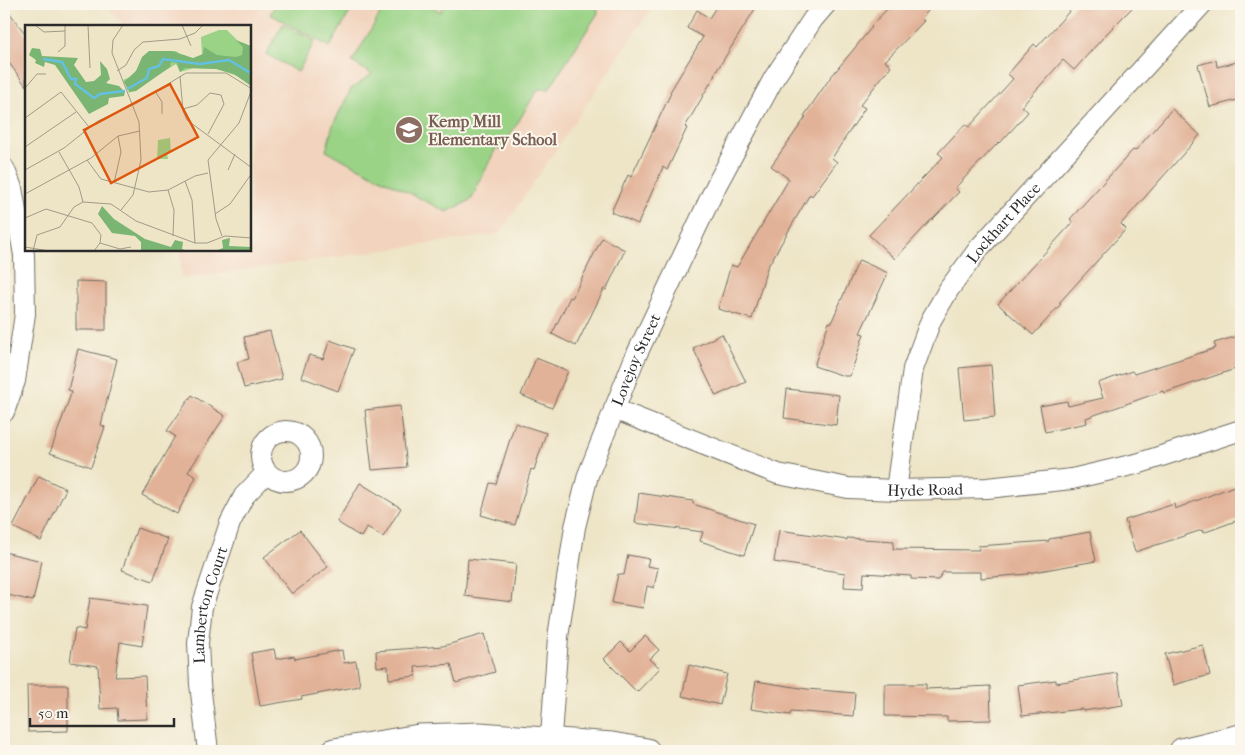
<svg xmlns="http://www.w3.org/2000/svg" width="1245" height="755" font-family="'IM FELL French Canon',serif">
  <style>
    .built { fill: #f2d4be }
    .green { fill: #9ad386; stroke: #627f58 }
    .building { fill: #e2b298 }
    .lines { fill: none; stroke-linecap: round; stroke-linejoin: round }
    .service-casing { stroke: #6f6c62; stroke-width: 12 }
    .minor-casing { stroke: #6f6c62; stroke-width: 22 }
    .tertiary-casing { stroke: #6f6c62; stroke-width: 27 }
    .service { stroke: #fff; stroke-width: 10 }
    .minor { stroke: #fff; stroke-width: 20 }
    .tertiary { stroke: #fff; stroke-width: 25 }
    .labels { text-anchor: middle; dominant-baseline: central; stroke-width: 4; stroke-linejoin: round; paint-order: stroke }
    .education-label { font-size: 16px; font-weight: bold; fill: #785e54; stroke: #fbf7ec; text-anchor: start }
    .street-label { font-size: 16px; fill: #2b2b2b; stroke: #fbf7ec }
    .inset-river { fill: none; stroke: #63c0e1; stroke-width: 2.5 }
    .inset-road { fill: none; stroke: #a09b89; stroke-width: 1 }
    .view { fill: #df570e; fill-opacity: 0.15; stroke: #df570e; stroke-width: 2.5 }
    .inset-edge { fill: none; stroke: #2b2b2b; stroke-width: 2.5 }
  </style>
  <rect width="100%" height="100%" fill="#fbf7ec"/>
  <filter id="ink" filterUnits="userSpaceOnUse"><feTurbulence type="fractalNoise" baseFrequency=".02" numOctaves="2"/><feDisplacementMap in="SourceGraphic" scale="10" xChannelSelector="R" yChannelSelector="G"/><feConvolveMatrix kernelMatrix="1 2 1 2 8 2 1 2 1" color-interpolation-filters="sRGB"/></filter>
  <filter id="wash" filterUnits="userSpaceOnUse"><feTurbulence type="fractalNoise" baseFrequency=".0096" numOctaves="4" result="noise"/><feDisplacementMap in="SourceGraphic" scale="20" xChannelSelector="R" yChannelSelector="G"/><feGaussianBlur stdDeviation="1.12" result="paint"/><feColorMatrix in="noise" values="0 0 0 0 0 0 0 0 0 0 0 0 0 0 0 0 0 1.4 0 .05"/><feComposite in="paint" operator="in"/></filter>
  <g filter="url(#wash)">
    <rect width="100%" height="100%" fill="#eee5c7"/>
    <path class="built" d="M 104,4 L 654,4 L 499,234 L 182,279 L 180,250 L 250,250 L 250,26 L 125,26 Z"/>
    <path class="green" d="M 276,4 L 339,4 L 351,10 L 330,47 L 270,14 Z
      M 386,4 L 428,4 L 441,12 L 442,4 L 597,4 L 598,13 L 549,89 L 538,89 L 501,150 L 496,148 L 471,200 L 447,212 L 326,151 L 333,125 L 351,89 L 372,74 L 352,62 Z
      M 283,24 L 315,41 L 298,72 L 266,54 Z"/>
    <g id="blocks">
      <path class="building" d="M 718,4 L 758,4 L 714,75 L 715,75 L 685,127 L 687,128 L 667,170 L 663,167 L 638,224 L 611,212 L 628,175 L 631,177 L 671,93 L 670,92 L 703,37 L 687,28 L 697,10 L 709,18 Z
        M 892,4 L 934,4 L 921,19 L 924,21 L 885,61 L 891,66 L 860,105 L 865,108 L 832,158 L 837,162 L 812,196 L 810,194 L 767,268 L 752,319 L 718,309 L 731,265 L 737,267 L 789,179 L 771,166 L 806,117 L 804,116 L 830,78 L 872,27 L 871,26 Z
        M 1076,4 L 1136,4 L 1110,30 L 1074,70 L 1063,60 L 1022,106 L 1028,112 L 1000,143 L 999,142 L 955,188 L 959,192 L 932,220 L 931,220 L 895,259 L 869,235 L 943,157 L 938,153 L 965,124 L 969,127 L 1013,79 L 1008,74 L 1034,44 L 1037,47 Z
        M 4,5 L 26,35 L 26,86 L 4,56 Z
        M 1216,60 L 1217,67 L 1241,61 L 1241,99 L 1210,107 L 1198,65 Z
        M 1172,109 L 1200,135 L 1121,224 L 1126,229 L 1059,303 L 1061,304 L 1033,335 L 998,304 L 1073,222 L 1070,219 L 1133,150 L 1135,151 Z
        M 602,238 L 625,250 L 606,290 L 604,289 L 576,346 L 552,334 L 570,297 L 572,298 Z
        M 859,260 L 888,273 L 860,333 L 864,334 L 850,376 L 844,376 L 814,366 L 829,322 L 831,323 Z
        M 76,281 L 106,282 L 106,330 L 76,330 Z
        M 270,331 L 282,379 L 244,388 L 237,362 L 249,359 L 244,337 Z
        M 722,334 L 746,382 L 716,396 L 693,348 Z
        M 1241,335 L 1241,367 L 1164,393 L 1163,391 L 1086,418 L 1087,423 L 1045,432 L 1040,406 L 1067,401 L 1068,406 L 1103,398 L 1098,383 L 1132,371 L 1134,374 L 1216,348 L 1214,343 Z
        M 330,340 L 354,349 L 338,391 L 301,377 L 309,355 L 323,359 Z
        M 78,349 L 117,359 L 101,425 L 105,427 L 91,467 L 50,453 L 72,391 L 68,390 Z
        M 536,358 L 568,371 L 552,408 L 521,395 Z
        M 991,365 L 995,417 L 964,420 L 959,368 Z
        M 787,389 L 839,395 L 836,425 L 784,418 Z
        M 192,395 L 225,416 L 188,472 L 196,477 L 177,514 L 142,495 L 175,436 L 167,431 Z
        M 400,406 L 407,467 L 372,470 L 365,410 Z
        M 515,423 L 546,433 L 534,470 L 531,469 L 515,525 L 481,515 L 490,483 L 496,484 Z
        M 39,476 L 66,489 L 41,541 L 13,527 Z
        M 360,483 L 401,508 L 383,537 L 367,527 L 361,537 L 337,522 Z
        M 1234,486 L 1241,505 L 1241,519 L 1203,533 L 1202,530 L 1135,552 L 1125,520 L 1174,504 L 1175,509 Z
        M 639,493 L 693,501 L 693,504 L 754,524 L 744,555 L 700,541 L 703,532 L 635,523 Z
        M 137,528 L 168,539 L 153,581 L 122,570 Z
        M 300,530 L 328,567 L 292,594 L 264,557 Z
        M 779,530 L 847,540 L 847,538 L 894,541 L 893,549 L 979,550 L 978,546 L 1049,541 L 1049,539 L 1090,532 L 1096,561 L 1028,573 L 1028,574 L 981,578 L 981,572 L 943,572 L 938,580 L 911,579 L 911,576 L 864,573 L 863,588 L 844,587 L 845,573 L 774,562 Z
        M 4,552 L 42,561 L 33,601 L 4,594 Z
        M 628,555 L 649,559 L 647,566 L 658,568 L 654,588 L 647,586 L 643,608 L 612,603 L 618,574 L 624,575 Z
        M 468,559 L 516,564 L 512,602 L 465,596 Z
        M 90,598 L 147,606 L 142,646 L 120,642 L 115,677 L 145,676 L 147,719 L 118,720 L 117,708 L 100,709 L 98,666 L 70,662 L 75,628 L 85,630 Z
        M 484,634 L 495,672 L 456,683 L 451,664 L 415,667 L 416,676 L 389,679 L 388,666 L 377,667 L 376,651 L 443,646 Z
        M 645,636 L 659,650 L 650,659 L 660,668 L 637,692 L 604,659 L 621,642 L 630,651 Z
        M 1203,645 L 1210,675 L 1173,685 L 1165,654 Z
        M 274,649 L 276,659 L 294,656 L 295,659 L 342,650 L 344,663 L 356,661 L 360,686 L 301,697 L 302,699 L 260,706 L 251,653 Z
        M 689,665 L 727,674 L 720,705 L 682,696 Z
        M 1117,673 L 1123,705 L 1083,711 L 1082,709 L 1022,716 L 1018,685 L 1056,680 L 1056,683 Z
        M 756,681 L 807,689 L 855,693 L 853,716 L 791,711 L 790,715 L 751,709 Z
        M 885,684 L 926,684 L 926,689 L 990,686 L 991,720 L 947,721 L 947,717 L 885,716 Z
        M 27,685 L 68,685 L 68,731 L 28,732 Z"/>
    </g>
  </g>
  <g filter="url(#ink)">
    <use href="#blocks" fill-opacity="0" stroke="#6f6c62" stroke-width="1"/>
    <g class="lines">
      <defs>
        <path id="service" d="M 467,736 L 469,751"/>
        <g id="minor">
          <path d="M 4,168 L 12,188 L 24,255 L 25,314 L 15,381 L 4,412"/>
          <path id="s1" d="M 614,409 L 778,474 L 848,488 L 896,490 L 987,488 L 1072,479 L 1140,463 L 1241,430"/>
          <circle cx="286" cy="456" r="25"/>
          <path id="s2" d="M 896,490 L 913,369 L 931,320 L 949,289 L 980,247 L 1202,4"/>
          <path id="s3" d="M 208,751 L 200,684 L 198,643 L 202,607 L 230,523 L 244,496 L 266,473"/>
          <path id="s4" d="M 550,751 L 558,637 L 575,527 L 588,475 L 634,360 L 716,186 L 774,78 L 813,19 L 826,4"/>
        </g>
        <path id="tertiary" d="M 334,751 L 419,737 L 480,735 L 612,745 L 647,751
          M 1182,751 L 1241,737"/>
      </defs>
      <use href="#service" class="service-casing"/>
      <use href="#minor" class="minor-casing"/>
      <use href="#tertiary" class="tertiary-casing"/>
      <use href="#service" class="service"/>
      <use href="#minor" class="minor"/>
      <use href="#tertiary" class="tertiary"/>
    </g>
  </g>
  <defs>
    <symbol id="school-disc" viewBox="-11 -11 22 22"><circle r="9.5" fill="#8d6e63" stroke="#fbf7ec"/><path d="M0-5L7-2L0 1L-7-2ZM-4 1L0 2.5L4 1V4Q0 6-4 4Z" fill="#fff"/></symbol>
  </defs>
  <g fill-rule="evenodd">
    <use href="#school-disc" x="393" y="114" width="32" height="32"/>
  </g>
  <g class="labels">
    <g class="education-label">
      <text x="428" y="121">Kemp Mill<tspan x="428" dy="18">Elementary School</tspan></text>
    </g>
    <g class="street-label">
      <text stroke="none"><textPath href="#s2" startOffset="296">Lockhart Place</textPath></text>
      <text stroke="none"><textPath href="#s4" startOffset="404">Lovejoy Street</textPath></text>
      <text stroke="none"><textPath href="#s1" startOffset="325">Hyde Road</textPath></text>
      <text stroke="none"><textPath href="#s3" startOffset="148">Lamberton Court</textPath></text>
    </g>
  </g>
  <g transform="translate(25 25)">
    <rect width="226" height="226" fill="#eee5c7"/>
    <path d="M 194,5 L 202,5 L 222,25 L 218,53 L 192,44 L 169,43 L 155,47 L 151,39 L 104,68 L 98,55 L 107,51 L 125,27 L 151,26 L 164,36 L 177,31 L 176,12 ZM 145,113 L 146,128 L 142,128 L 143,134 L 132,134 L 133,115 Z" fill="#9ad386"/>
    <path d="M 211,15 L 226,21 L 226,61 L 209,49 L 191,44 L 160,43 L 155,47 L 152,38 L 146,37 L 145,42 L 111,66 L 105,67 L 99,57 L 111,46 L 117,32 L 124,26 L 147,26 L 168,33 L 178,29 L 179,22 L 192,30 L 211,32 L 217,30 L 218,22 ZM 7,23 L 15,24 L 17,31 L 53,33 L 49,40 L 61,57 L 69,56 L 76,50 L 75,36 L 82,44 L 85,54 L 81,58 L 94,61 L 100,67 L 99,71 L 84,73 L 83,79 L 64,89 L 30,40 L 20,37 L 19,42 L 10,38 L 11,35 L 4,30 ZM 77,181 L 89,194 L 120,214 L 146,222 L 150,215 L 158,217 L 157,224 L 163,226 L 116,226 L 116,217 L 110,211 L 87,208 L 73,189 ZM 205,213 L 204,221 L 226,222 L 226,226 L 190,226 L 198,223 L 197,215 Z" fill="#7bb573"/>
    <path class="inset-river" d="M 18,34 L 37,37 L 46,54 L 51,54 L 50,59 L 69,73 L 75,69 L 100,66M 102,64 L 122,53 L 124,44 L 134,41 L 138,34 L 175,39 L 204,35 L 227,49"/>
    <path class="inset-road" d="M 10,0 L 19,7 L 40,6M 63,0 L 65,43M 157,0 L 166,21M 33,27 L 40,21 L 40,0M 92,46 L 101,40 L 109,25 L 118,17 L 155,14 L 170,8 L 178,0M 155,51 L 158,86 L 162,95 L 227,143M 1,62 L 12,49 L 21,49M 130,66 L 137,77 L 137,89M 158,84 L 172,80 L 185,68 L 196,70 L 199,79 L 183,109M 0,93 L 36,67 L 64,102M 0,122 L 51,87M 34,127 L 54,162 L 58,177M 62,135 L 76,154 L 124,167 L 143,165 L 170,151 L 183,148M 0,145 L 39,123 L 73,96 L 112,78 L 161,48 L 201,48 L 227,64M 203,145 L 210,129M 160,156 L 167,175 L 170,218M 89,158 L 96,127 L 93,111M 143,165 L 149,185 L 148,211M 0,169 L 66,133 L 93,111 L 115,106M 96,185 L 108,170 L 116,135 L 114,97 L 87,28 L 88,15 L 98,0M 190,189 L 205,179 L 227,148M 0,193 L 21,184 L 67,198 L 76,210 L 75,218 L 69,226M 197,211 L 191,194 L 183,135 L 214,98 L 227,64M 75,218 L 95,224 L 106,222M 0,222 L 24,226M 8,226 L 12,210 L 35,202 L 49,182 L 58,177 L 86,179 L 111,196 L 170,218 L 182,218 L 200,211 L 227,213"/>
    <path class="view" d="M 145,59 L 173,112 L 86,158 L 59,105 Z"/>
    <rect width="226" height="226" class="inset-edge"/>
  </g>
  <rect width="1245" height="755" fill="none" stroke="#fbf7ec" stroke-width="20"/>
  <path d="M30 718v8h144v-8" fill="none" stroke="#2b2b2b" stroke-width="2.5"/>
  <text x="38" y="718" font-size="15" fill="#2b2b2b" stroke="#fbf7ec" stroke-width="4" paint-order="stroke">50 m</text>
</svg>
